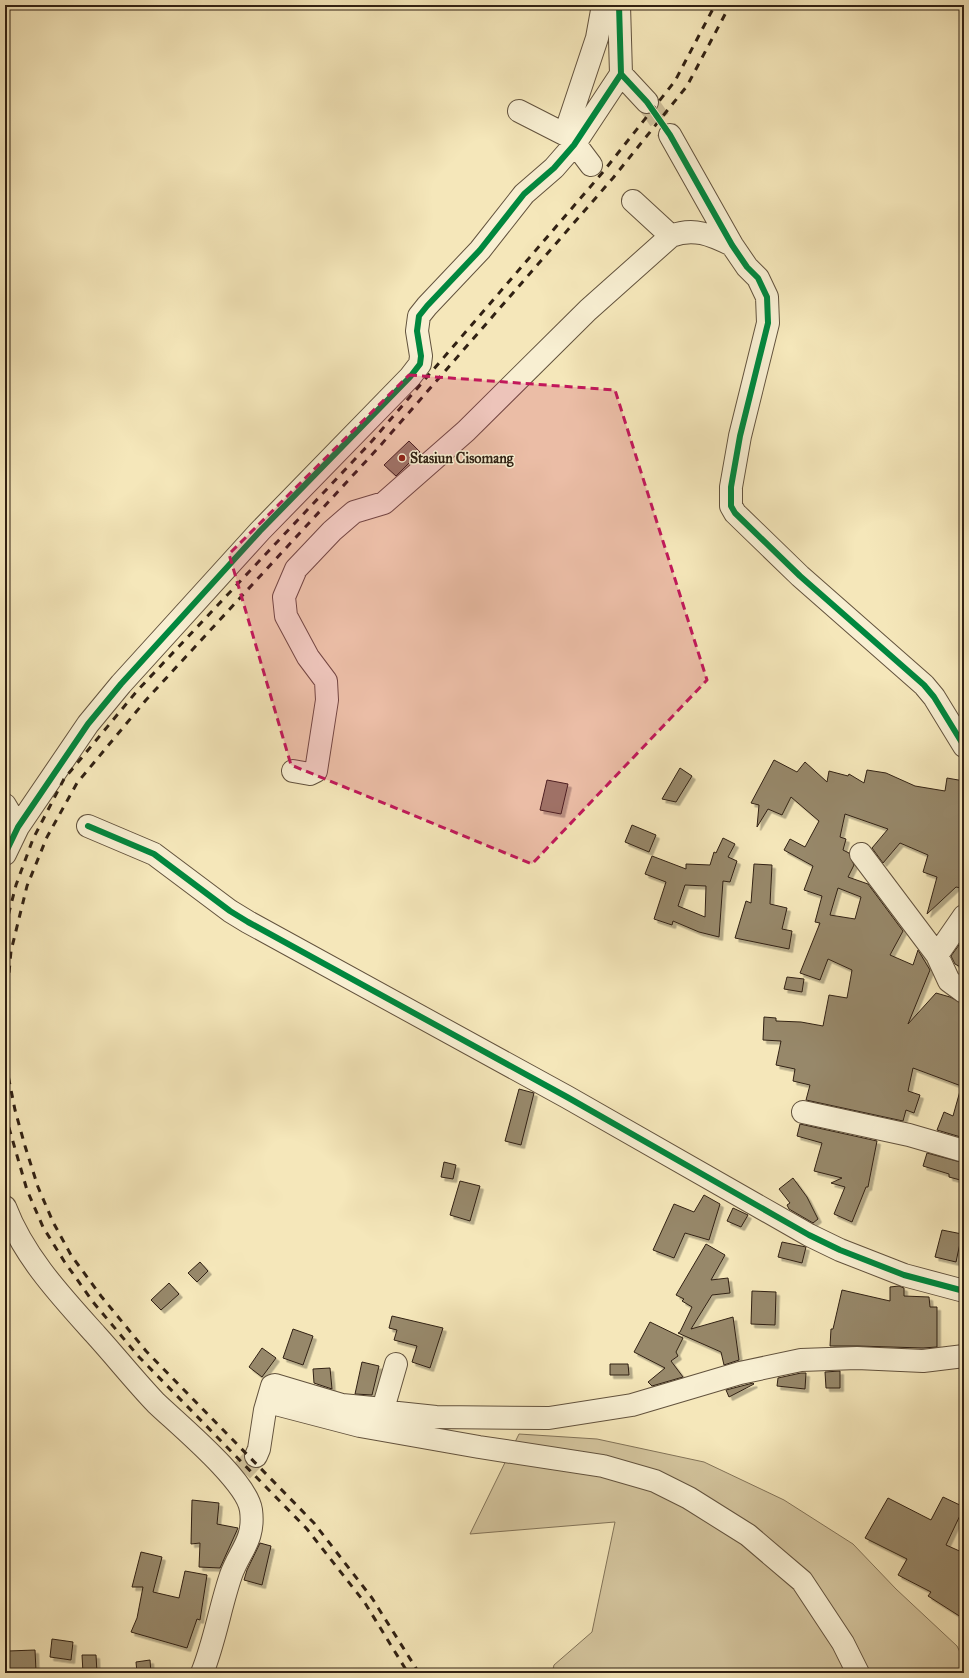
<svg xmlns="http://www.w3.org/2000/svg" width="969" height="1678" font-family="'IM FELL Great Primer',serif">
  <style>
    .green { fill: #d4c59e; stroke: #827358 }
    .building { fill: #97886a; stroke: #312113; fill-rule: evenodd; filter: url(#shadow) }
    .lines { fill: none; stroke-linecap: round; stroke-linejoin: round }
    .minor-tunnel { stroke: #cebf99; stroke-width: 22; stroke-dasharray: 22 11; stroke-linecap: butt }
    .minor-casing { stroke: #62523d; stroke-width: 24 }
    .minor { stroke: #f8efd2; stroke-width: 22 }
    .rail { stroke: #312113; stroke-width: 3; stroke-dasharray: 7 7; stroke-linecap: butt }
    .cycleway-casing { stroke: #f8efd2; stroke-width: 8 }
    .cycleway { stroke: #00873e; stroke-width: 6 }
    .marked { fill: #c2185b; fill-opacity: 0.2; stroke: #c2185b; stroke-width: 3; stroke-dasharray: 8 5; stroke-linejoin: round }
    .poi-dot { fill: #8f2418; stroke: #f8efd2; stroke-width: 1.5 }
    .labels { text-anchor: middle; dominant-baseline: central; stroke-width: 3; stroke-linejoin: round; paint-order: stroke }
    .poi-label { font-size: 14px; font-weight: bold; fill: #312113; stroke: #f8efd2; text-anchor: start }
  </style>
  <defs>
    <filter id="shadow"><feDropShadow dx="3.5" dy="3.5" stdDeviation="0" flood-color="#0004"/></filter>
  </defs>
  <rect width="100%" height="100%" fill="#f5e7ba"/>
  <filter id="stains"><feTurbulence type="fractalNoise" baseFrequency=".005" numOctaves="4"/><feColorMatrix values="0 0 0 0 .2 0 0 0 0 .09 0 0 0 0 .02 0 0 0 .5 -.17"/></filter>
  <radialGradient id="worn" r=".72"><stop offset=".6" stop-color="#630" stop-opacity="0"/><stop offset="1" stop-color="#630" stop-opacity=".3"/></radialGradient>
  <path class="green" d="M 519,1434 L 597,1439 L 704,1462 L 784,1500 L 853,1544 L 896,1589 L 957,1646 L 964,1660 L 964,1673 L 552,1673 L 554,1665 L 592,1632 L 615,1522 L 470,1534 Z"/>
  <path class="building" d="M 409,441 L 420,452 L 396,476 L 384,465 Z
    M 774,760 L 797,772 L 805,762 L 827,782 L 829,771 L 848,776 L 849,774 L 864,783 L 867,770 L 886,773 L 915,786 L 945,791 L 947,778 L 964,781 L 964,828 L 960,847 L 964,848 L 964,881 L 961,888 L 956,887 L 927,914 L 937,877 L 923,872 L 928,855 L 900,843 L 883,863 L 872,848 L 888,829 L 845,814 L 840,837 L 846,839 L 843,850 L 849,853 L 854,865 L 848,877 L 868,884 L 903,931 L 890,955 L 913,965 L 918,950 L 930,970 L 908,1024 L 936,993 L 950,997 L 964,1004 L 964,1087 L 913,1068 L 908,1091 L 920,1095 L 914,1113 L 906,1110 L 903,1121 L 806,1100 L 810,1085 L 793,1081 L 795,1069 L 776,1065 L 781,1041 L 763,1040 L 764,1017 L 776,1018 L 776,1021 L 801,1022 L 823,1026 L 829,995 L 847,998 L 852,970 L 828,959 L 820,980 L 800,973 L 820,923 L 815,922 L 822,896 L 804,890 L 813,866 L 784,850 L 790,839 L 805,847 L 819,821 L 791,797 L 782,815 L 768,809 L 757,827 L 759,805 L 751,803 ZM 838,888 L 861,897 L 855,919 L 830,915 Z
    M 680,768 L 692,776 L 676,802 L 662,799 Z
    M 547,780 L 568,784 L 561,814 L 540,810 Z
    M 632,825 L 656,835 L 649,852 L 625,842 Z
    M 723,838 L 735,844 L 728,857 L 737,861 L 730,882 L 723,881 L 719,937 L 699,932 L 673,921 L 672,925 L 654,919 L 666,882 L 645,874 L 652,856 L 686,869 L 686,864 L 710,865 L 714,852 L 716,853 ZM 685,885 L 706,886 L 705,917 L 678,906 Z
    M 754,864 L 772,865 L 770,904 L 787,908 L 782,929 L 792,931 L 789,949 L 735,938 L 746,901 L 751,903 Z
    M 964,938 L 964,969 L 955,964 L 951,956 Z
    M 787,977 L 804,979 L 802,992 L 784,989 Z
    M 519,1089 L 534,1093 L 521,1145 L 505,1141 Z
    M 960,1091 L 964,1091 L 964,1138 L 937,1130 L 944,1112 L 953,1116 Z
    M 800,1124 L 877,1141 L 868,1187 L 866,1187 L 852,1222 L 834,1214 L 845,1187 L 831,1183 L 842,1178 L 814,1171 L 822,1143 L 797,1136 Z
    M 927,1153 L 964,1163 L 964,1181 L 949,1177 L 949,1174 L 923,1166 Z
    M 444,1162 L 456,1165 L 453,1179 L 441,1177 Z
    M 793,1178 L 807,1197 L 818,1219 L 813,1223 L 789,1209 L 787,1205 L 790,1203 L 779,1189 Z
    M 460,1181 L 480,1186 L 470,1221 L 450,1215 Z
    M 704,1195 L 720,1204 L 709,1240 L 685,1233 L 674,1258 L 653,1250 L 674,1204 L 694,1212 Z
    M 733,1208 L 748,1215 L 741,1227 L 727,1221 Z
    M 942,1230 L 962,1234 L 956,1262 L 935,1257 Z
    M 782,1242 L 806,1247 L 802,1263 L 778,1257 Z
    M 706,1244 L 725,1255 L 711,1280 L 728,1278 L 730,1293 L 712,1295 L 691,1329 L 733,1317 L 739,1360 L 724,1365 L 721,1352 L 678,1333 L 680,1332 L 692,1307 L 682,1301 L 684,1299 L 676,1295 Z
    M 200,1262 L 208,1271 L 197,1282 L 188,1273 Z
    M 169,1283 L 179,1294 L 161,1310 L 151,1300 Z
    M 899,1286 L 904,1288 L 904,1296 L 929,1297 L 930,1307 L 937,1307 L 937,1347 L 923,1348 L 858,1346 L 830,1346 L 831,1329 L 833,1329 L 842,1290 L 890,1301 L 890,1287 Z
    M 752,1291 L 776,1292 L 775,1325 L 751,1324 Z
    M 392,1316 L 443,1328 L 430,1368 L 412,1362 L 417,1346 L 394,1340 L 397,1330 L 389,1328 Z
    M 650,1322 L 683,1338 L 676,1352 L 678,1356 L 671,1361 L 683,1377 L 652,1386 L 648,1382 L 665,1368 L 634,1352 Z
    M 293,1329 L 313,1336 L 303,1365 L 283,1358 Z
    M 262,1348 L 276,1358 L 262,1377 L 249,1367 Z
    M 362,1362 L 379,1366 L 372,1395 L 355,1394 Z
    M 610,1364 L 628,1364 L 629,1375 L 610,1375 Z
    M 330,1368 L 332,1389 L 314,1383 L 313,1369 Z
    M 840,1371 L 840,1388 L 826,1388 L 825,1372 Z
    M 801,1373 L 806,1373 L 805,1389 L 777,1386 L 778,1378 Z
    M 753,1383 L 754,1384 L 729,1397 L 726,1390 Z
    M 943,1497 L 964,1507 L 946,1545 L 964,1553 L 964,1619 L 928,1596 L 931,1592 L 898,1575 L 907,1559 L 865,1538 L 888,1498 L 931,1520 Z
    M 192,1500 L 219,1503 L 217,1524 L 238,1528 L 220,1568 L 199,1567 L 200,1543 L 191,1544 Z
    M 260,1543 L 271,1546 L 262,1585 L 244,1580 L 247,1570 Z
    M 141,1552 L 162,1557 L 153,1592 L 179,1598 L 185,1571 L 207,1575 L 200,1620 L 197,1619 L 187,1648 L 131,1632 L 137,1618 L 143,1587 L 132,1587 Z
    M 52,1639 L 73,1642 L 71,1660 L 50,1657 Z
    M 35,1650 L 36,1671 L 9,1673 L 8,1651 Z
    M 82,1655 L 96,1655 L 97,1673 L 83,1673 Z
    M 150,1660 L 151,1673 L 137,1673 L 136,1662 Z"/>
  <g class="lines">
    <path class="minor-tunnel" d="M 647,102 L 670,135
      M 242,1471 L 256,1456"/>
    <defs>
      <path id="minor" d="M 619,5 L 621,74 L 647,102
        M 519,111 L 570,137
        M 670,135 L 732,245 L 747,267 L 758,278 L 767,297 L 768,323 L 740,436 L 731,487 L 731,506 L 735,513 L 800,576 L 924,685 L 934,697 L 964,746
        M 591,165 L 570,137 L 569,122 L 597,38 L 603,5
        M 633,201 L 671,236
        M 293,771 L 310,774 L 316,771 L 327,700 L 326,681 L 308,657 L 286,616 L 284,597 L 296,569 L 332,531 L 354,512 L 384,503 L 466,431 L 588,310 L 671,236 C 694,227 711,235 732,245
        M 5,805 L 18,827
        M 88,826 L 154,854 L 230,911 L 248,922 L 567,1097 L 809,1235 L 840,1250 L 904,1275 L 964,1291
        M 5,854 L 18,827 L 88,724 L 121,684 L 260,531 L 410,377 L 420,364 L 421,356 L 417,331 L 419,316 L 427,306 L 480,250 L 524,194 L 554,168 L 574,145 L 621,74
        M 861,854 L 937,955 L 949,981 L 964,992
        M 937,955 L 964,916
        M 803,1112 L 909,1135 L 964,1151
        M 5,1207 C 24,1257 61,1296 96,1335 C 116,1357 135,1381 156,1403 C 179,1425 247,1481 251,1510 C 255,1540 240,1550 231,1575 C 220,1607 215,1641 202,1673
        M 268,1402 L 360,1426 L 479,1447 L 603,1466 L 655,1481 L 689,1498 L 748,1535 L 802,1581 L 843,1643 L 858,1673
        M 383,1409 L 396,1364
        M 256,1456 L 259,1449 L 265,1410 L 272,1386 L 275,1385 L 342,1405 L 383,1409 L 398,1413 L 436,1417 L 549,1418 L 632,1405 L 740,1373 L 801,1360 L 857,1358 L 923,1361 L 964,1356"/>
    </defs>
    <use href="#minor" class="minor-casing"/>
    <use href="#minor" class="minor"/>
    <path class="rail" d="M 5,928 L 16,885 L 33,839 L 64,779 L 137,691 L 372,441 L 603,172 L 675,81 L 715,5
      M 5,1114 L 27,1190 L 43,1227 L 64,1261 L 93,1302 L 139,1357 L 307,1529 L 365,1603 L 408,1673
      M 419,1673 L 372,1598 L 314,1523 L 146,1351 L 101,1296 L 71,1255 L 53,1222 L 38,1187 L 25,1146 L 15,1110 L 7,1070 L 6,1006 L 11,951 L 27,886 L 47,837 L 77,783 L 146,700 L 379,447 L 613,178 L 687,86 L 730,5"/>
    <defs>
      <path id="cycleway" d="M 619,5 L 621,74 L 647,102 L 670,135 L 732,245 L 747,267 L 758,278 L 767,297 L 768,323 L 740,436 L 731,487 L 731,506 L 735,513 L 800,576 L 924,685 L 934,697 L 964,746
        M 88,826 L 154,854 L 230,911 L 248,922 L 567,1097 L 809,1235 L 840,1250 L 904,1275 L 964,1291
        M 5,854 L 18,827 L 88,724 L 121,684 L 260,531 L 410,377 L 420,364 L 421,356 L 417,331 L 419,316 L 427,306 L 480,250 L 524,194 L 554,168 L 574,145 L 621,74"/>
    </defs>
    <use href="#cycleway" class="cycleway-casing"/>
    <use href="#cycleway" class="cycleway"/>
  </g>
  <path class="marked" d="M 409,375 L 615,390 L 707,680 L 532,864 L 291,765 L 229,554 Z"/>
  <circle class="poi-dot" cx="402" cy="458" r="4"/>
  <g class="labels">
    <g class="poi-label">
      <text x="410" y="458">Stasiun Cisomang</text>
    </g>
  </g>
  <rect width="969" height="1678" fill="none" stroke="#f5e7ba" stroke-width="20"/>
  <rect x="6" y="6" width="957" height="1666" fill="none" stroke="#312113" stroke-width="2"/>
  <rect x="10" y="10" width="949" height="1658" fill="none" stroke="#312113"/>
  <rect width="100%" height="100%" filter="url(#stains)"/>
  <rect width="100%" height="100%" fill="url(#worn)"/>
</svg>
